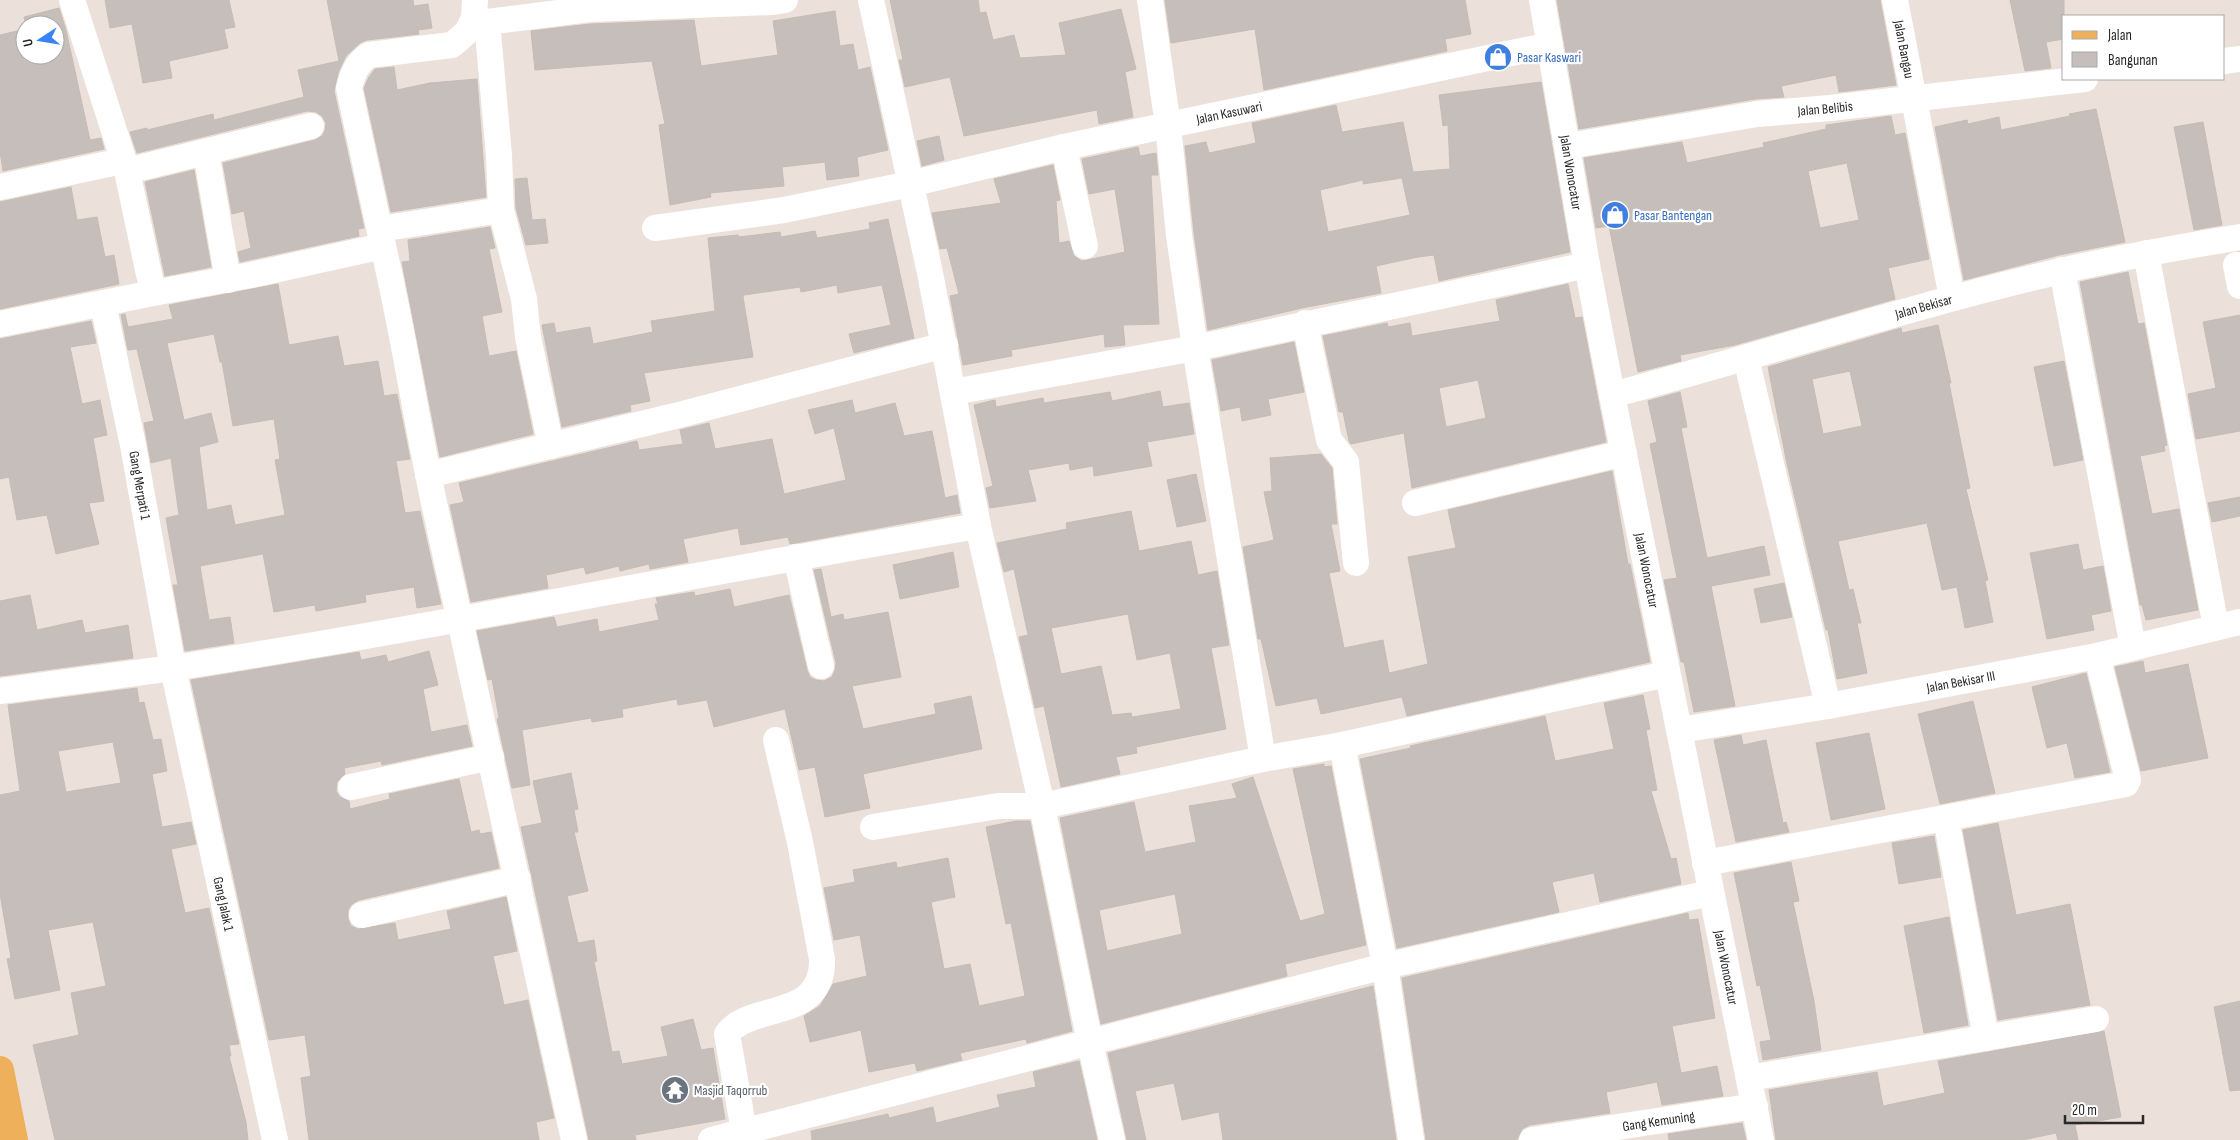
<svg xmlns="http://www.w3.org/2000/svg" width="2240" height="1140" font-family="'Sofia Sans Condensed',sans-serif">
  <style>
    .building { fill: #c6beba; stroke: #c6bcb4; fill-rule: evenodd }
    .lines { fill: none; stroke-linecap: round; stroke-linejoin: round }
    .minor { stroke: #fff; stroke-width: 26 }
    .major { stroke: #efb05b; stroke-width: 28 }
    .labels { text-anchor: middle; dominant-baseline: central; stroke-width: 4.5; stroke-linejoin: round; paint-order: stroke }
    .street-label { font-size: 14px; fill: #292929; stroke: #fff }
    .shop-label { font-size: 14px; fill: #366cbe; stroke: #fff; text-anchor: start }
    .worship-label { font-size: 14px; fill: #5b616d; stroke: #fff; text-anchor: start }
  </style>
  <rect width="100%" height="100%" fill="#ebe1da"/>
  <path class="building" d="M 105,0 L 229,0 L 235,27 L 224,29 L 228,48 L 169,61 L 172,78 L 143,83 L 132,24 L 110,28 Z
    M 327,0 L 413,0 L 414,6 L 428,4 L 432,28 L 418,30 L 419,34 L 367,40 L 360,43 L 346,56 L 338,73 L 334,91 L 364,228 L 358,229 L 359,236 L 240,262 L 238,252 L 251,248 L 244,211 L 232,214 L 223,163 L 315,140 L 322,136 L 325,130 L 326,123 L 322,116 L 316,112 L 307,111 L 137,153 L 130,132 L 147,128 L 147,130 L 213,114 L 214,120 L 304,97 L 298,70 L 339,61 Z
    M 890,0 L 978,0 L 980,13 L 986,12 L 993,40 L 1014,35 L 1020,58 L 1066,55 L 1059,23 L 1121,9 L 1136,69 L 1125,72 L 1133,117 L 1099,124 L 1097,110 L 964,136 L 950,77 L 905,87 L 899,60 L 903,60 Z
    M 1165,0 L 1465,0 L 1471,34 L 1445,39 L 1447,51 L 1264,90 L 1255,29 L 1171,43 Z
    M 1557,0 L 1880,0 L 1896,85 L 1839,92 L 1836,75 L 1781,86 L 1784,97 L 1755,99 L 1579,129 Z
    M 2010,0 L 2064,0 L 2064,39 L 2046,42 L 2051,68 L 2025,71 Z
    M 59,8 L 66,30 L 90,140 L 101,138 L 104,149 L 3,171 L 0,152 L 0,35 L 25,29 L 25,55 L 55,55 L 55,25 L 26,25 L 24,17 Z
    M 835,11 L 840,46 L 853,44 L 858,70 L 870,67 L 888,150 L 857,157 L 859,176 L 827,180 L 825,162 L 782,167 L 784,186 L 710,193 L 711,197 L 670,205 L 659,125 L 665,124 L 652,61 L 535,70 L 531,31 L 590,24 L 694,20 L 701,66 L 778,55 L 773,21 Z
    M 394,67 L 397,90 L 430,83 L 477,79 L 486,197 L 391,212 L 364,88 L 369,77 L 375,69 Z
    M 1541,82 L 1570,252 L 1439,281 L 1434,255 L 1418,257 L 1376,266 L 1381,293 L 1302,308 L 1208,330 L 1194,233 L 1185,146 L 1206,142 L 1209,153 L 1256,143 L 1252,123 L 1336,105 L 1342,132 L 1403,122 L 1413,172 L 1450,169 L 1448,125 L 1443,126 L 1439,95 ZM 1402,178 L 1410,215 L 1328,232 L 1320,190 L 1363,180 L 1363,184 Z
    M 2096,109 L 2125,242 L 2059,255 L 1964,280 L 1935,127 L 1967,120 L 1968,124 L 1999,117 L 2001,130 L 2070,116 L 2069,114 Z
    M 1891,116 L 1895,135 L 1905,133 L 1929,259 L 1888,268 L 1895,299 L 1735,345 L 1680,355 L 1681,361 L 1638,372 L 1609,226 L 1596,228 L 1584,158 L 1682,142 L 1687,163 L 1764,147 L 1763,143 L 1826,129 L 1826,125 ZM 1847,163 L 1859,220 L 1820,228 L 1808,171 Z
    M 2203,122 L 2222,225 L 2194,230 L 2174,127 Z
    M 939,136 L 944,160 L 922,166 L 917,141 Z
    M 1138,147 L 1140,156 L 1156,153 L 1158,175 L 1151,175 L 1159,324 L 1123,325 L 1125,345 L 1105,347 L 1104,334 L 1011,350 L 1012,356 L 963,365 L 950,296 L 959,294 L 947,248 L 940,249 L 932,213 L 1001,203 L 994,179 L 1053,165 L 1060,200 L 1056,201 L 1059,243 L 1069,241 L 1074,256 L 1082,261 L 1125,252 L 1115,189 L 1089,194 L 1082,159 Z
    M 194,170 L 211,267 L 165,276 L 145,182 Z
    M 527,178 L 532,220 L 545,219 L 548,243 L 526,245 L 516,208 L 515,179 Z
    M 71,187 L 77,220 L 97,217 L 105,257 L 114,255 L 119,284 L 0,309 L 0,202 Z
    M 888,219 L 914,338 L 854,353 L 849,334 L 891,325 L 882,285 L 838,293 L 837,285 L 801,292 L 800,287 L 744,295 L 743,297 L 753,357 L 644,373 L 650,401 L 630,405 L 631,411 L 562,427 L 542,325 L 554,323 L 556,333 L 590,327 L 593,344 L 653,332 L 651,321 L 715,311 L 708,238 L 738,235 L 739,237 L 780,232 L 781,237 L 815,231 L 817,238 L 870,229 L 869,223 Z
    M 490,227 L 495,248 L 489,249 L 502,312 L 482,316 L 489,356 L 516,351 L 533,434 L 440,457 L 402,262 L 410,261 L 408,240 Z
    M 2128,272 L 2138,324 L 2144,323 L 2167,445 L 2164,446 L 2165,451 L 2140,456 L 2152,514 L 2179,509 L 2198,610 L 2146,620 L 2142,605 L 2140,605 L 2080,282 Z
    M 278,284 L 289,345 L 338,336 L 344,366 L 378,361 L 384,396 L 397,394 L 410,459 L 396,461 L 405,513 L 420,511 L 441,604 L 417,608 L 414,587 L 365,595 L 366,602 L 316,611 L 315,605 L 274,612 L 263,554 L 200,566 L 209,620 L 230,617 L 234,643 L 185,651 L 173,585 L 178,585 L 166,518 L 179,515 L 171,458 L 151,463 L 144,423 L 154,421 L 137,349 L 128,350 L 121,315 L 125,314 L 128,327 L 173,319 L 169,305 ZM 214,334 L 220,362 L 222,362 L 233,426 L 274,419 L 280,459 L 275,460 L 285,515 L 235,525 L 231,505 L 207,510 L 199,447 L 218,442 L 211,413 L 184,420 L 167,343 Z
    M 1568,284 L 1575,318 L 1582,317 L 1606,442 L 1412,488 L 1404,433 L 1351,444 L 1349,441 L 1343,412 L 1339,412 L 1323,336 L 1387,323 L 1388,327 L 1410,323 L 1412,336 L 1500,321 L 1496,300 ZM 1478,380 L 1486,418 L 1446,427 L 1439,388 Z
    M 2240,315 L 2240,431 L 2196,439 L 2188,394 L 2216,388 L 2203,322 Z
    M 91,321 L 96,343 L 70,347 L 82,404 L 100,400 L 107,435 L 93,438 L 104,501 L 89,503 L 99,544 L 56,554 L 47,515 L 17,520 L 9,477 L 0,479 L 0,339 Z
    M 1938,325 L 1951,383 L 1949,383 L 1970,488 L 1966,489 L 1988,580 L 1985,581 L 1993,622 L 1965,628 L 1957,587 L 1942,590 L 1927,523 L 1838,541 L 1849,590 L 1853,589 L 1861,623 L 1857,623 L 1867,673 L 1837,679 L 1828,630 L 1826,630 L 1787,464 L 1768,367 L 1901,328 L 1902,333 ZM 1850,371 L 1862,426 L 1823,434 L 1812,379 Z
    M 1294,342 L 1304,392 L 1268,399 L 1271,415 L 1242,421 L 1240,407 L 1221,411 L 1212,360 Z
    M 2064,361 L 2083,460 L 2054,466 L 2034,367 Z
    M 1160,391 L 1163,407 L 1189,403 L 1194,434 L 1147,442 L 1152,466 L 1094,476 L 1093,466 L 1070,470 L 1069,463 L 1028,470 L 1036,501 L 990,508 L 986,488 L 993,486 L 974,405 L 995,400 L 996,407 L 1043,398 L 1044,403 L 1110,392 L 1112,401 Z
    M 1680,392 L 1687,427 L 1681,428 L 1707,558 L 1764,546 L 1770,575 L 1711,586 L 1735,706 L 1694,712 L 1684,662 L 1681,662 L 1664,580 L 1677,578 L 1650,444 L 1657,442 L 1648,401 Z
    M 852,400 L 855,413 L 895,403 L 904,436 L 932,431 L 945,498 L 957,495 L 960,513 L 790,544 L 788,537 L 741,545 L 738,528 L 683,539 L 688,562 L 650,569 L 649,564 L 620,571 L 619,566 L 586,574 L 584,567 L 546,575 L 548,588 L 471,602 L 450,505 L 464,502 L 459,483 L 637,441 L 639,450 L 683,444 L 680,430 L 709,423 L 715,449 L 772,439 L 784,494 L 846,480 L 834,428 L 815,434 L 808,410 Z
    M 1321,454 L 1332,468 L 1337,524 L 1331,524 L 1340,571 L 1329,573 L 1344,648 L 1383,640 L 1389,673 L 1428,664 L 1408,557 L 1456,548 L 1448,510 L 1612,471 L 1628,564 L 1630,564 L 1650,662 L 1407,716 L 1402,697 L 1321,714 L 1317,698 L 1276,706 L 1261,639 L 1258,639 L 1243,547 L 1274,540 L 1264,492 L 1272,491 L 1270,458 Z
    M 1196,474 L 1206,521 L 1177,527 L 1167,480 Z
    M 2240,497 L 2240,516 L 2212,522 L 2208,503 Z
    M 1131,511 L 1139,551 L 1191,541 L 1198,575 L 1217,571 L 1229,645 L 1211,648 L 1226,729 L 1136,747 L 1137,753 L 1116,757 L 1120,774 L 1061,787 L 1044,706 L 1035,708 L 1019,637 L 1028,635 L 1014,569 L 1004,572 L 997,543 L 1067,529 L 1066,523 ZM 1128,614 L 1137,660 L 1170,653 L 1181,709 L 1132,717 L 1131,713 L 1112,715 L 1101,666 L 1061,674 L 1051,628 Z
    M 2078,544 L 2083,570 L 2103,566 L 2111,611 L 2091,615 L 2094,630 L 2047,639 L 2030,553 Z
    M 953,552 L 959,587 L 900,599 L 893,565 Z
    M 821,569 L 831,617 L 843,614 L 844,620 L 888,612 L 901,677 L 852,686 L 863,729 L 936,714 L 934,704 L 971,696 L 982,749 L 863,774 L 870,808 L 825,817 L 815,767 L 799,770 L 785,709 L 714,727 L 707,700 L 678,705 L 677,699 L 622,709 L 623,717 L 592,722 L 591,718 L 522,730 L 530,785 L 512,788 L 497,719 L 499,718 L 492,679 L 488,680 L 477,631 L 554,617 L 557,627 L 597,619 L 599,632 L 659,620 L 655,604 L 658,604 L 656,598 L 694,592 L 695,596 L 730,589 L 734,607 L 789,595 L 807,670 L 810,677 L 816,680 L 824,681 L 832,677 L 835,670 L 836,663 L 814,570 Z
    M 1784,583 L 1792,617 L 1761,623 L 1754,589 Z
    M 30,595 L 37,630 L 82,620 L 85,633 L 128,625 L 133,658 L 0,676 L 0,601 Z
    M 429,651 L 438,685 L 423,689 L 431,732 L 467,725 L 472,746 L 382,765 L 381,761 L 344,768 L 345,774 L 337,782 L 336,791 L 340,797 L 349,801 L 350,809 L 390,799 L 389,794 L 459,779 L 471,832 L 479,830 L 480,834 L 491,832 L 499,868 L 359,900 L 352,904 L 348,910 L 348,919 L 351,926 L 358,929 L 395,923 L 398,940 L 451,929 L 447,911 L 506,897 L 517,951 L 493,956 L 504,1005 L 528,1000 L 554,1118 L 536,1122 L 539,1140 L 309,1140 L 301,1078 L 311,1076 L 305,1035 L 269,1040 L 191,680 L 359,652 L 361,660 L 386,655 L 388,662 Z
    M 2143,661 L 2145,673 L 2188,664 L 2208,758 L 2141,771 L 2115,667 Z
    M 2086,673 L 2110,772 L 2075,778 L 2067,743 L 2047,748 L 2032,687 Z
    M 137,688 L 139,703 L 144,702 L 153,740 L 161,739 L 167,771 L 152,774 L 162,827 L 191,822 L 196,844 L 171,849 L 185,913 L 209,908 L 239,1044 L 229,1045 L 231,1056 L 229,1056 L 246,1122 L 248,1140 L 55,1140 L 33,1045 L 79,1035 L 71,993 L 106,986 L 93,922 L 48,930 L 60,990 L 15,999 L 7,959 L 11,958 L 0,894 L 0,795 L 20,791 L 8,705 ZM 113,742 L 121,783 L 66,792 L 58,751 Z
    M 1643,695 L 1650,729 L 1646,730 L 1657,790 L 1651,791 L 1671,859 L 1676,858 L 1681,884 L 1600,902 L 1594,873 L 1552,882 L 1559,912 L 1397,948 L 1360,759 L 1411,748 L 1410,746 L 1545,716 L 1555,761 L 1614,749 L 1604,703 Z
    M 1973,701 L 1995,793 L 1940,804 L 1918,714 Z
    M 1869,733 L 1885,809 L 1831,820 L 1816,743 Z
    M 1741,735 L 1743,745 L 1766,740 L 1783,823 L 1786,822 L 1789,832 L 1736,842 L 1714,740 Z
    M 1324,764 L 1324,767 L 1331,766 L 1366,945 L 1285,964 L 1287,976 L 1101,1024 L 1060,818 L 1134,802 L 1145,852 L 1196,842 L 1189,806 L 1237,798 L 1232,784 L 1253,777 L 1300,921 L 1325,914 L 1293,769 ZM 1175,894 L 1182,934 L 1107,951 L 1099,910 Z
    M 571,773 L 578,809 L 574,810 L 578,832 L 574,832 L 588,891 L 567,896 L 578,943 L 594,940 L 597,961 L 594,962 L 612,1052 L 619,1051 L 622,1064 L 668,1056 L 661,1027 L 693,1019 L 701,1050 L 713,1048 L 725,1119 L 635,1135 L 636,1140 L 589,1140 L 521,827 L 542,823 L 533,781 Z
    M 1016,821 L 1030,821 L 1072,1031 L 1027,1043 L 1026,1039 L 960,1053 L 962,1060 L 917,1071 L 915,1063 L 869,1072 L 861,1030 L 810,1042 L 804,1016 L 820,1006 L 833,984 L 867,976 L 860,935 L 834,940 L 824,888 L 855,882 L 853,870 L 896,862 L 897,868 L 948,858 L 955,897 L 931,902 L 944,969 L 970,964 L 979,1006 L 1025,996 L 1011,923 L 1006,924 L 986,827 Z
    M 1998,823 L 2016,915 L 2070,904 L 2090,1005 L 1998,1020 L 1963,830 Z
    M 1934,836 L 1941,877 L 1899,884 L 1892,843 Z
    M 1791,862 L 1799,901 L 1793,902 L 1814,1001 L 1821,1050 L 1763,1060 L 1760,1042 L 1771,1040 L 1760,985 L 1757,986 L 1734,873 Z
    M 1688,913 L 1689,920 L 1698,919 L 1715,1018 L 1672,1026 L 1681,1073 L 1717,1066 L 1723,1096 L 1662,1105 L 1657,1082 L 1606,1092 L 1610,1113 L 1530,1125 L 1522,1129 L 1517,1140 L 1426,1140 L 1402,978 Z
    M 1949,917 L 1968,1025 L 1924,1033 L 1904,926 Z
    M 1373,986 L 1396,1140 L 1223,1140 L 1219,1112 L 1182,1120 L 1174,1083 L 1135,1091 L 1146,1140 L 1127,1140 L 1108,1053 Z
    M 2240,1001 L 2240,1090 L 2230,1091 L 2214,1007 Z
    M 2104,1031 L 2121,1117 L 2075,1125 L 2078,1140 L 2058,1140 L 2056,1133 L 2023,1140 L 1776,1140 L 1769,1090 L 1877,1072 L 1883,1106 L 1945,1093 L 1938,1061 Z
    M 1079,1061 L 1097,1140 L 812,1140 L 811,1131 L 888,1114 L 889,1118 L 933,1107 L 936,1123 L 1000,1107 L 997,1095 L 1036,1087 L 1033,1072 Z
    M 1742,1123 L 1746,1140 L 1669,1140 L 1668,1134 Z"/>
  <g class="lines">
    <g class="minor">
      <path d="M 871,0 L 930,273 L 978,526 L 1042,806 L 1090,1043 L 1112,1140"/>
      <path d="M 1150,0 L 1168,126 L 1179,235 L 1195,348 L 1263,759"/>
      <path id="s1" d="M 1542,0 L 1587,265 L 1612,395 L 1761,1140"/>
      <path id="s2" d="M 1895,0 L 1952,298"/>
      <path d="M 474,18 L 487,22 L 589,9 L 773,2 L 785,0"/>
      <path d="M 487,22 L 499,155 L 501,210 L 524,299 L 528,337 L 551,446"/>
      <path d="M 2224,61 L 2240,59"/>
      <path id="s3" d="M 1568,146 L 1757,114 L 1830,108 L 2085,79"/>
      <path d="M 1064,147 L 1085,246"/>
      <path d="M 206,152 L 228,280"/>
      <path d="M 127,171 L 311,126"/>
      <path d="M 0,187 L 122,161"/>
      <path id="s4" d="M 655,228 L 784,210 L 910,184 L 1064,147 L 1550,45"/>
      <path d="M 380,229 L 501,210"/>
      <path d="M 383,246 L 349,88 C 353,73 356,64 369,55 L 452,45 L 467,32 L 474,18 L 475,0"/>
      <path d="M 2146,253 L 2216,627"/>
      <path d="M 2236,265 L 2240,286"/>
      <path d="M 2062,270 L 2133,647"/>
      <path d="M 153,293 L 251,275 L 383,246 C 403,330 415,414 433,498 C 479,712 528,926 574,1140"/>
      <path id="s5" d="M 103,304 L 133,445 L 173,668 L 275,1140"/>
      <path d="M 1305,323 L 1329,440 L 1346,462 L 1356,563"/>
      <path d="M 0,324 L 153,293 L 127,171 L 72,0"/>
      <path d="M 1746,358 L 1828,706"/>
      <path d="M 953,392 L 1195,348 L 1587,265"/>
      <path id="s6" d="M 1612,395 C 1762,355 1910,306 2061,271 C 2120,257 2180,247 2240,237"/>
      <path d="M 428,475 L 675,416 L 945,345"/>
      <path d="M 1415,503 L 1624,453"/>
      <path d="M 796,557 L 821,666"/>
      <path d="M 0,691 C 58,683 115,676 173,668 C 442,626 709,571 978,526"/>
      <path id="s7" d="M 1680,730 L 1828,706 L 2097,656 L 2240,622"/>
      <path d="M 1342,745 L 1385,966 L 1411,1140"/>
      <path d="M 351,787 L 491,757"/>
      <path d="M 1946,818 L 1986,1038"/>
      <path d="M 873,827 L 998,806 L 1042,806 L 1263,759 L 1342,745 L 1667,674"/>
      <path d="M 1705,863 L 2126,784 L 2128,780 L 2097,656"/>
      <path d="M 362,915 L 518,879"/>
      <path d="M 1749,1078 L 2096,1019"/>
      <path d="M 744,1131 L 727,1034 C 750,1002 824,1022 822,959 L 800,842 L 776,740"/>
      <path d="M 711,1140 L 1385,966 L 1710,893"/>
      <path id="s8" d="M 1532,1140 L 1755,1106"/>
    </g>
    <path class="major" d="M 0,1070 L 14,1140"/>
  </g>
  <defs>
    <symbol id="shop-disc" viewBox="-11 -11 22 22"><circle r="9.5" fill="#3f7fe0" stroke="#fff"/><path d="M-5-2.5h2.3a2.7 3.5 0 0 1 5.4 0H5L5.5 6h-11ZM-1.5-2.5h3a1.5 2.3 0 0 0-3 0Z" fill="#fff"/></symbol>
    <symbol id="temple-disc" viewBox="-11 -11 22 22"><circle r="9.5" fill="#6b7280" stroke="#fff"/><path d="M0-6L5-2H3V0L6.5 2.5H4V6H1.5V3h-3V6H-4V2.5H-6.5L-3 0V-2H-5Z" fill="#fff"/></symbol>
  </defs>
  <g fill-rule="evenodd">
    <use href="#shop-disc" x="1482" y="41" width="32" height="32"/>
    <use href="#shop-disc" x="1599" y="199" width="32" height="32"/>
    <use href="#temple-disc" x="659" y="1074" width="32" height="32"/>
  </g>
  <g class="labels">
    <g class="street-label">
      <text stroke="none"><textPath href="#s2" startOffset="50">Jalan Bangau</textPath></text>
      <text stroke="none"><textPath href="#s3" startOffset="260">Jalan Belibis</textPath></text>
      <text stroke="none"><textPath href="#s4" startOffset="586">Jalan Kasuwari</textPath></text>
      <text stroke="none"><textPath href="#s1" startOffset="175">Jalan Wonocatur</textPath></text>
      <text stroke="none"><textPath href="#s6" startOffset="324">Jalan Bekisar</textPath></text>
      <text stroke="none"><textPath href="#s5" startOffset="185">Gang Merpati 1</textPath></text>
      <text stroke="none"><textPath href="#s1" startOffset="580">Jalan Wonocatur</textPath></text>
      <text stroke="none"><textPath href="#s7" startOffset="285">Jalan Bekisar III</textPath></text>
      <text stroke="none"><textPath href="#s5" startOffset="612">Gang Jalak 1</textPath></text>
      <text stroke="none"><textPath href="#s1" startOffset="985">Jalan Wonocatur</textPath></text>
      <text stroke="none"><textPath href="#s8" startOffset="128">Gang Kemuning</textPath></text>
    </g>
    <g class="shop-label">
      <text x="1517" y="57">Pasar Kaswari</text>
      <text x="1634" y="215">Pasar Bantengan</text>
    </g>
    <g class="worship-label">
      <text x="694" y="1090">Masjid Taqorrub</text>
    </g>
  </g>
  <rect x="2062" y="15" width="162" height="65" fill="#ffffff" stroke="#a9a9a9"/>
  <rect x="2072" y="31" width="25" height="8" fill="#efb05b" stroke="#a9a9a9"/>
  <text x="2108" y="40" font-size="15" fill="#292929">Jalan</text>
  <rect x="2072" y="52" width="25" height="15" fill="#c6beba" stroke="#a9a9a9"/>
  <text x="2108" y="65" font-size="15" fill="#292929">Bangunan</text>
  <g transform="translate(40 40) rotate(258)"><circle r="24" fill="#ffffff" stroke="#a9a9a9"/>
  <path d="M0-4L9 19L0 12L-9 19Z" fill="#3a82f8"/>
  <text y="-8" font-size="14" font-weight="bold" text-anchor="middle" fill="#292929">U</text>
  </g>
  <path d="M2065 1115v8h78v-8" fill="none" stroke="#292929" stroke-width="2.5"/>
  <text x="2072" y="1115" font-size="15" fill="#292929" stroke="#ffffff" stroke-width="4" paint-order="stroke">20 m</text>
</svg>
